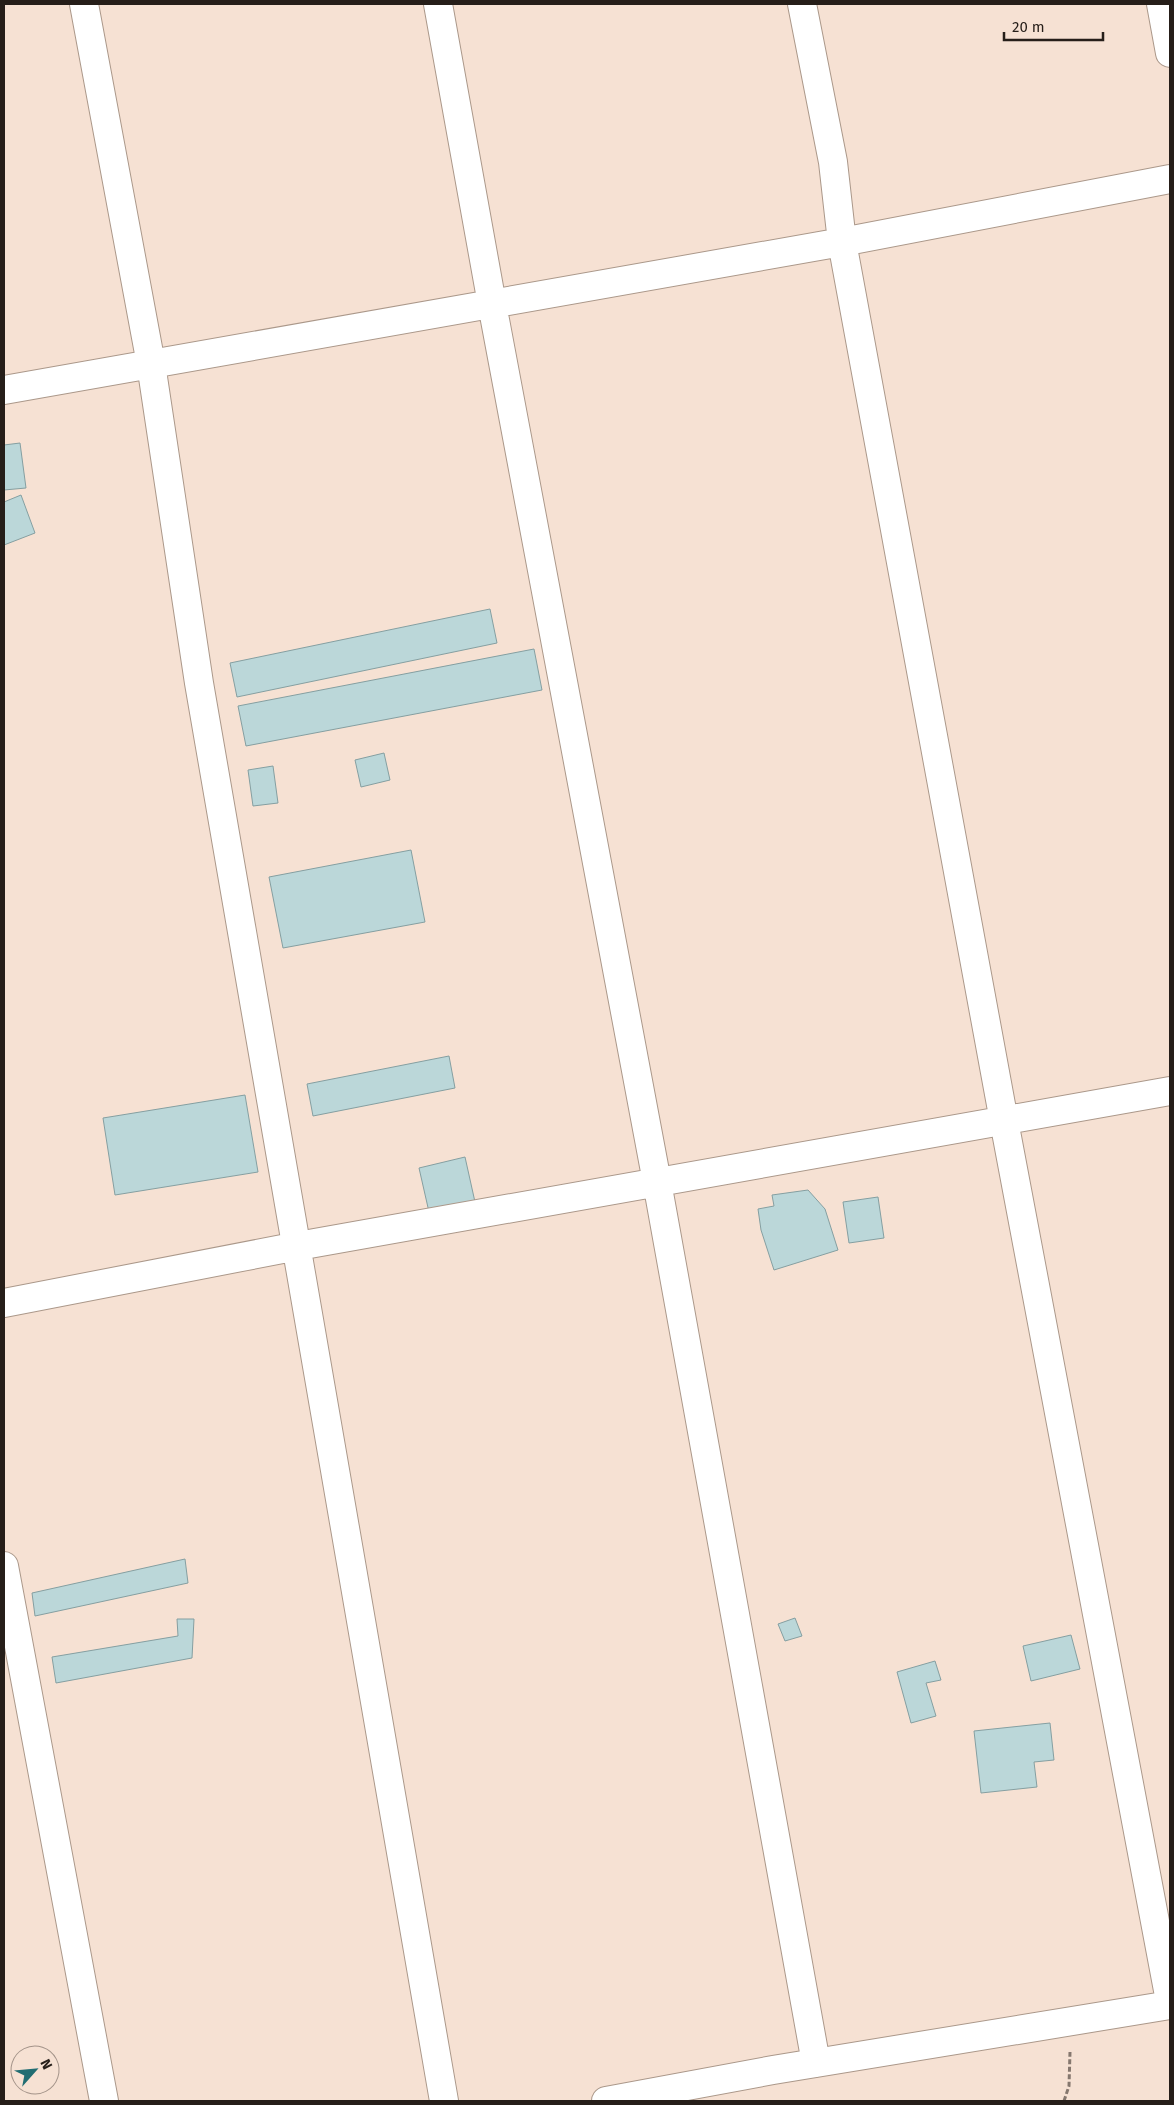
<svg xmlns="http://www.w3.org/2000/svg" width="1174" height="2105" font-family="'Fira Sans',sans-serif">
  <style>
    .building { fill: #bbd7d9; stroke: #859fa1 }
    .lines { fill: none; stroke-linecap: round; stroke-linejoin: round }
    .street-casing { stroke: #ab988a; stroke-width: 30 }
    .path { stroke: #85776e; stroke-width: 3; stroke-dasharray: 5 2.5; stroke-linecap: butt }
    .street { stroke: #fff; stroke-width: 28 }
  </style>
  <rect width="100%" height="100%" fill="#f6e1d3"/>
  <path class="building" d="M 20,443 L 26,488 L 4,490 L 4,445 Z
    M 21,495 L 35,533 L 4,545 L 4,502 Z
    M 490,609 L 497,643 L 237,697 L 230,663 Z
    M 534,649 L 542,690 L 246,746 L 238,706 Z
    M 384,753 L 390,780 L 361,787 L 355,760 Z
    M 273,766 L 278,803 L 253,806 L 248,770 Z
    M 411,850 L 425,922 L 283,948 L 269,877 Z
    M 449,1056 L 455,1088 L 313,1116 L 307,1084 Z
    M 245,1095 L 258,1172 L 115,1195 L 103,1118 Z
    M 465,1157 L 475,1202 L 429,1212 L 419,1168 Z
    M 808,1190 L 825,1209 L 838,1250 L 774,1270 L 761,1230 L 758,1209 L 774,1206 L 772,1195 Z
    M 878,1197 L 884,1238 L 849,1243 L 843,1202 Z
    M 185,1559 L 188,1583 L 35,1616 L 32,1593 Z
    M 795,1618 L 802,1636 L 785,1641 L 778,1624 Z
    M 177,1619 L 194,1619 L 192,1658 L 56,1683 L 52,1657 L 178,1636 Z
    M 1071,1635 L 1080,1669 L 1031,1681 L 1023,1646 Z
    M 935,1661 L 941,1680 L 926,1683 L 936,1716 L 911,1723 L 897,1672 Z
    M 1050,1723 L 1054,1760 L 1034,1762 L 1037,1787 L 981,1793 L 974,1731 Z"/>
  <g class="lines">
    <defs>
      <path id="street" d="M 84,4 L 151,364 L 199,683 L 444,2101
        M 438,4 L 492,304 L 657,1182 L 816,2063
        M 802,4 L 833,162 L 842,242 L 1170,179
        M 1161,4 L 1170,53
        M 4,390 L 842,242 L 1004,1121 L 1170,2001
        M 4,1303 L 298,1246 L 1170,1091
        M 4,1566 L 104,2101
        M 606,2101 L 773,2070 L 1170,2005"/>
    </defs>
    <use href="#street" class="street-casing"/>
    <path class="path" d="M 1064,2101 L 1069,2086 L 1070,2052"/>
    <use href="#street" class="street"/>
  </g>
  <rect width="1174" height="2105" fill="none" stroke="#261e19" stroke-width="10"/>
  <g transform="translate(35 2070) rotate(63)"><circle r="24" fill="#f6e1d3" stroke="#a39389"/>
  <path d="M0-4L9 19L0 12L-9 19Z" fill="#216d72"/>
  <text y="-8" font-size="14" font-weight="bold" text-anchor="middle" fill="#261e19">N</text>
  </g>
  <path d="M1004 32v8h99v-8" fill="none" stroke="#261e19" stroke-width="2.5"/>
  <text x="1012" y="32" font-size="15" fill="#261e19" stroke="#f6e1d3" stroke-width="4" paint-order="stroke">20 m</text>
</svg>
